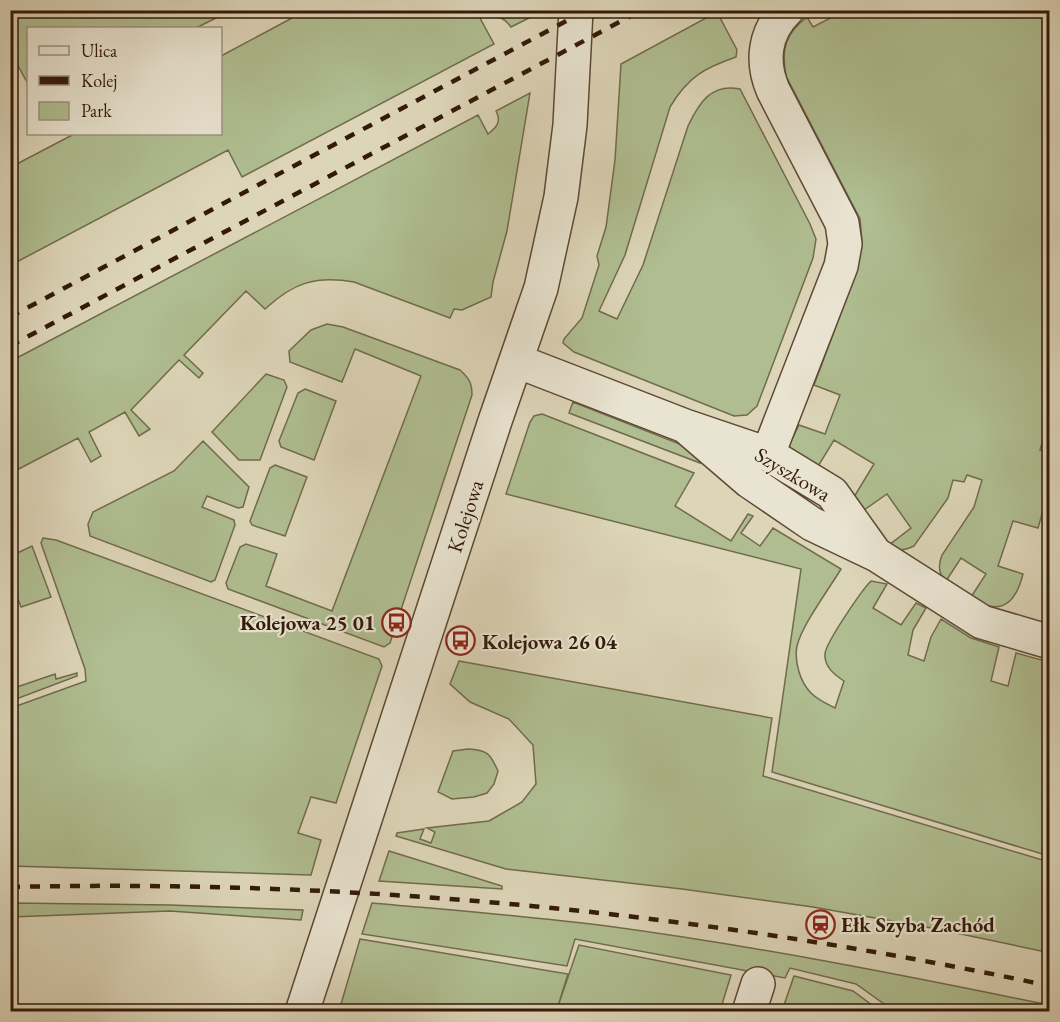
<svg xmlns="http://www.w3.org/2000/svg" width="1060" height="1022" font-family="'EB Garamond',serif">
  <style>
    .green { fill: #afbd90; stroke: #706b4c; stroke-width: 1.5 }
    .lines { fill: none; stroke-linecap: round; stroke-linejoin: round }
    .minor-casing { stroke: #5d4835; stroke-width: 36 }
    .minor { stroke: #e9e4d1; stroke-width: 33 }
    .rail { stroke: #321909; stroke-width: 4.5; stroke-dasharray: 10 10; stroke-linecap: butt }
    .labels { text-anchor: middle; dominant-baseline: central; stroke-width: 4.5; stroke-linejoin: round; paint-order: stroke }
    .street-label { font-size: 21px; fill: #321909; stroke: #e9e4d1 }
    .poi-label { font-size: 21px; font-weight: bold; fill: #321909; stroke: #e9e4d1; text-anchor: start }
  </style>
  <rect width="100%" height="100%" fill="#ddd5b8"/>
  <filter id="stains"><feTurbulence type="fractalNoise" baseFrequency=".00333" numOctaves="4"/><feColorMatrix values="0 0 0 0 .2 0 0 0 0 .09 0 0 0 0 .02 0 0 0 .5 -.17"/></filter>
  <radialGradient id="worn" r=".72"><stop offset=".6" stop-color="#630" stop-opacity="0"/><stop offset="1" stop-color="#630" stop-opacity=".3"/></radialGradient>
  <path class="green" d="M 10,11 L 11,10 L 230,11 L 196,28 L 28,28 L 28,84 L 11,53 Z
    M 305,11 L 533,11 L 533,16 L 511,27 C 504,17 492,12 480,18 L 494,44 L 242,177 L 228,150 L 11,265 L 11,167 L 74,134 L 220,134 L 221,56 Z
    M 844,11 L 1049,11 L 1050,434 L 1045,433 L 1040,450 L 1049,454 L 1049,490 L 1038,528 L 1013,521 L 998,566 L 1023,574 C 1019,590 1010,611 989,606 C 983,605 977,600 971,597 L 986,574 L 961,558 L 946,581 C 938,574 938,565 942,555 L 974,507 L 982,480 L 967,475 L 964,482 L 953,480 L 948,498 L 914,546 C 904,551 898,551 889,545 L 911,528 L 887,494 L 864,510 L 854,497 L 874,464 L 834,440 L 817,468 L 791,450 L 789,445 L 799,425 L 825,434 L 840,395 L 814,385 L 858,267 L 862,242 L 860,219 L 786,76 C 781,49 785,34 807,17 L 813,27 Z
    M 717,12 L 737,50 L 736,57 C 704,68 688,77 670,107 L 625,255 L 599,311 L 617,319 L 643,265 L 688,126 C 699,103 711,83 740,89 L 810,224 L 816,239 L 813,258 L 757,406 L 747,415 L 734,416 L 574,352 L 563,343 L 564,339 L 582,318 L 599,265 L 597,256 L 606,227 L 615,160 L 621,64 Z
    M 530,93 L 507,231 L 493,282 L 491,297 L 462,310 L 454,309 L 450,318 L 354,282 C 316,275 293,283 265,309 L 246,291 L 184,355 L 203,373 L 199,378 L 179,360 L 131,410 L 150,429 L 139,436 L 125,412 L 89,432 L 101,456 L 91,462 L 78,438 L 11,473 L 11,361 L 478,115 L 488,134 C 496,128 502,122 496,111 Z
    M 327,324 L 343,327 L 460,370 C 469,378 472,383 472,395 L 390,643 L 384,647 L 228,589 L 226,583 L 240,547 L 246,544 L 277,554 L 266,586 L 332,611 L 421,376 L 355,349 L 342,382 L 290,362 L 289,351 L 311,330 Z
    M 266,374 L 284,380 L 287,387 L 260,460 L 239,460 L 212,432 Z
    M 305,389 L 336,401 L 314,460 L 281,447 L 279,441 L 298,393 Z
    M 573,402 L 695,450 L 699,456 L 700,463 L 569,413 Z
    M 542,414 L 694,473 L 675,506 L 731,541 L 748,514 L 753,516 L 741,533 L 760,546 L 773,528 L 841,569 C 829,589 802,625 797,646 C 794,661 800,682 811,693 C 818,700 827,704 835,708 L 844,681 C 835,675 824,667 825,654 C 826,642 862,590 871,581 L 887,584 L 873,608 L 901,625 L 916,603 L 926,608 L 913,630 L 908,655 L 924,661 L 931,637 L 941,619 L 971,638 L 999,647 L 991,681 L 1008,686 L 1016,653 L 1049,662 L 1049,856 L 772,772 L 801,569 L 506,494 L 530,422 L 534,416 Z
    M 203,441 L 249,487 L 243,507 L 238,508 L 207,496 L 202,507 L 234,520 L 235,525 L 215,580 L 211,582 L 90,536 L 88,524 L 93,512 L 174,471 Z
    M 275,465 L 307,477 L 285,536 L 252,525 L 250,521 L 270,468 Z
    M 43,538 L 56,540 L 379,659 L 382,666 L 336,803 L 311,797 L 298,833 L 321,840 L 311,875 L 11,866 L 11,708 L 86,681 L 85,669 L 41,543 Z
    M 32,546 L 51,597 L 21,607 L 11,581 L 11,556 Z
    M 459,661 L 772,718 L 763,776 L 1049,862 L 1049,957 L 1045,956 L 1046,952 L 937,929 L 813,907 L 682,889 L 506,869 L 396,836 L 397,833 L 424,829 L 420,839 L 431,843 L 435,832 L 427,828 L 489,821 L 522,802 L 536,784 L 533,745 L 509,719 L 470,702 L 450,684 Z
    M 77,673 L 77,676 L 11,701 L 11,689 L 55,674 L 56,679 Z
    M 468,749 C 487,750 490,753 498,771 L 494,784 L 487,793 L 474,797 L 452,799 L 438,792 L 453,751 Z
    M 389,851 L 502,886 L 502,889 L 379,881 Z
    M 11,903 L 170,905 L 303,910 L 301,920 L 170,911 L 11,917 Z
    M 372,903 C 450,910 529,916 607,926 C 756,946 903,975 1049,1005 L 1049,1011 L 894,1011 L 856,984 L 790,968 L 785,978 L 575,939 L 567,966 L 362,934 Z
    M 360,939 L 568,974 L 557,1009 L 579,945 L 731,975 L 720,1011 L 339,1011 Z
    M 794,976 L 853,991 L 880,1011 L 782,1011 Z"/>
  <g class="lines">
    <defs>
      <path id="minor" d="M 517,361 L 685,426 L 768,454 L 832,493 L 874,552
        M 685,426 L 749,481 L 812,524 L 877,555 L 982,622 L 1050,642
        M 768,454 L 841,266 L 845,244 L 842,223 L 773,90 C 761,62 764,32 787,10
        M 302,1012 L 495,421 L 541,288 L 561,197 L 570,125 L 576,10
        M 749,1012 L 758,984"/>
    </defs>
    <use href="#minor" class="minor-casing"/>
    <use href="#minor" class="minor"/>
    <path class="rail" d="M 10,317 L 587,10
      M 10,346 L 642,10
      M 10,887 C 359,879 709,913 1050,986"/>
  </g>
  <defs>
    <symbol id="bus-ring" viewBox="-11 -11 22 22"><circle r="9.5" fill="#e9e4d1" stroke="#8f2418" stroke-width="1.5"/><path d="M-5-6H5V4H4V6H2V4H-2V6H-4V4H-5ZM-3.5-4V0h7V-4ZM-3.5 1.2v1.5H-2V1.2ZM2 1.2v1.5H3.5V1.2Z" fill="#8f2418"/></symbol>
    <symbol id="station-ring" viewBox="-11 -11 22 22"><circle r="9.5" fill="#e9e4d1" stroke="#8f2418" stroke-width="1.5"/><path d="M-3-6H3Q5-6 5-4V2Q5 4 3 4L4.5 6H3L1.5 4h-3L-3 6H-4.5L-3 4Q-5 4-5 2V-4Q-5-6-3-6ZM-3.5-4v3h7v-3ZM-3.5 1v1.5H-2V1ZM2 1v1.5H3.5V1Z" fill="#8f2418"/></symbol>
  </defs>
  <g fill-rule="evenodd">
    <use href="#bus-ring" x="380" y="606" width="33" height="33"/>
    <use href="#bus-ring" x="444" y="624" width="33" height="33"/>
    <use href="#station-ring" x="804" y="908" width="33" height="33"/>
  </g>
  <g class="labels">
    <g class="street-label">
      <text transform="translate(793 474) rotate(31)">Szyszkowa</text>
      <text transform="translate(465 516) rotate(-72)">Kolejowa</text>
    </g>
    <g class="poi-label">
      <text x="375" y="622" text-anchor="end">Kolejowa 25 01</text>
      <text x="482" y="641">Kolejowa 26 04</text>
      <text x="841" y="924">Ełk Szyba Zachód</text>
    </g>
  </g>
  <rect width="1060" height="1022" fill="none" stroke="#ddd5b8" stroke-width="36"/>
  <rect x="12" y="12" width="1036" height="998" fill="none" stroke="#321909" stroke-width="3"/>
  <rect x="18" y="18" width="1024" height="986" fill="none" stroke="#321909" stroke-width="1.5"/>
  <rect x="27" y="27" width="195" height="108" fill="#e9e4d1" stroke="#a09381" stroke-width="1.5"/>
  <rect x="39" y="46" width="30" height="9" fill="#e9e4d1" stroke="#a09381" stroke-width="1.5"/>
  <text x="81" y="57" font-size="18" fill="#321909">Ulica</text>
  <rect x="39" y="76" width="30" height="9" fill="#321909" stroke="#a09381" stroke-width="1.5"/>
  <text x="81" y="87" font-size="18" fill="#321909">Kolej</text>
  <rect x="39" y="102" width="30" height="18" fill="#afbd90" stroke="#a09381" stroke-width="1.5"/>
  <text x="81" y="117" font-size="18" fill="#321909">Park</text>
  <rect width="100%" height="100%" filter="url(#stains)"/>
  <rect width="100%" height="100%" fill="url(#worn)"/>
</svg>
